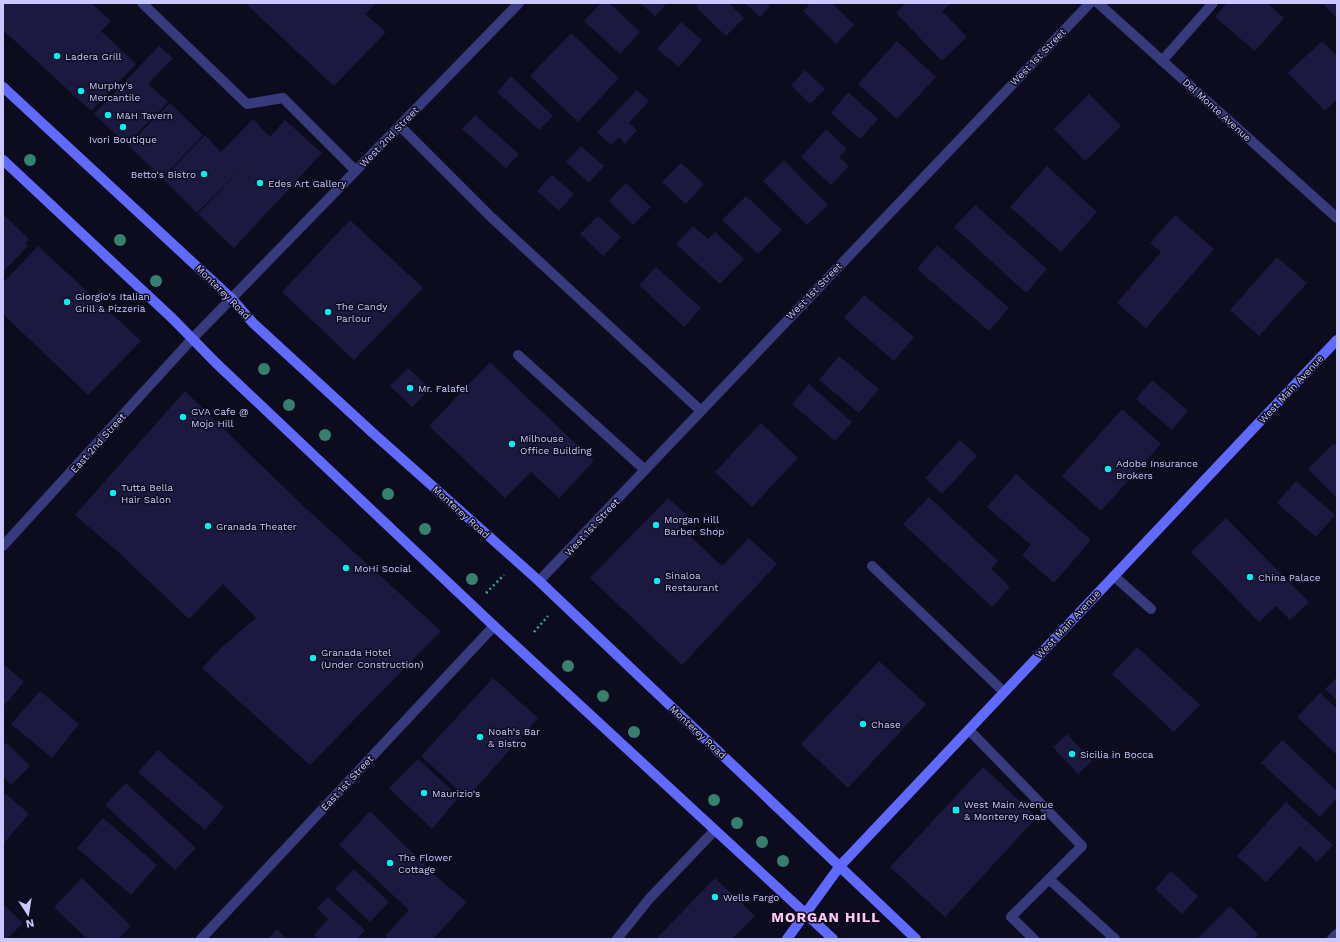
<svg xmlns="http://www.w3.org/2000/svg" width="1340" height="942" font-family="'Work Sans',sans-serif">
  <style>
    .building { fill: #1c183f }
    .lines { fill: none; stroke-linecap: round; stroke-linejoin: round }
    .path { stroke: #2daf9b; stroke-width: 2.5; stroke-dasharray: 2 3; stroke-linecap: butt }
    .lane { stroke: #373a7d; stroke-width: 10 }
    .street { stroke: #373a7d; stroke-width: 10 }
    .secondary { stroke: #606aff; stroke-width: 10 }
    .tree { fill: #35806e }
    .poi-dot { fill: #00f1f3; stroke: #0d0c1e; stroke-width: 1.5 }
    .labels { text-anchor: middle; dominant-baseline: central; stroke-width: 3; stroke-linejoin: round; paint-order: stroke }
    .poi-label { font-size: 10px; fill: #cac8ff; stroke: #0d0c1e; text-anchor: start }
    .street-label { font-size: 10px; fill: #cac8ff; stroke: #0d0c1e }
    .district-label { font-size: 14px; font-weight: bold; letter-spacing: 1px; fill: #ffcaf1; stroke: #0d0c1e }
  </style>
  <rect width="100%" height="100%" fill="#0d0c1e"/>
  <path class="building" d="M 3,3 L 91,3 L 111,21 L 101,31 L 136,64 L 91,111 L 3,30 Z
    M 245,3 L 376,3 L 365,14 L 386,32 L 334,86 Z
    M 601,3 L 609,3 L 640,32 L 620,54 L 584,21 Z
    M 640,3 L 667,3 L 655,16 Z
    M 699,3 L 729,3 L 744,18 L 726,36 L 696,7 Z
    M 745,3 L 767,3 L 770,6 L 760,17 Z
    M 811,3 L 832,3 L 854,25 L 836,44 L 803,11 Z
    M 906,3 L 951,3 L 942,11 L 967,37 L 942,61 L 896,13 Z
    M 1227,3 L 1267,3 L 1284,18 L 1255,51 L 1215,17 Z
    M 1322,3 L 1337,3 L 1337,18 Z
    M 681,22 L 702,40 L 679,67 L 657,49 Z
    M 571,33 L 619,78 L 578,122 L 530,76 Z
    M 897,41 L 936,77 L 897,119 L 858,84 Z
    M 1322,41 L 1337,56 L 1337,99 L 1325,111 L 1288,73 Z
    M 159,46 L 173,58 L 148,84 L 168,102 L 126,144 L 94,114 Z
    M 805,70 L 825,89 L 810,104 L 791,85 Z
    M 511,76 L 553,116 L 539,130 L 497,92 Z
    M 637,90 L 649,101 L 629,123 L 637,130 L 625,144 L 619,137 L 611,145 L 597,132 Z
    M 848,92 L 878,119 L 860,139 L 831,113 Z
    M 1089,94 L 1121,126 L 1085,161 L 1054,129 Z
    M 170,103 L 203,135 L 162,178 L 128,145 Z
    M 475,115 L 519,154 L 506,168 L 462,129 Z
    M 253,119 L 270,137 L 285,120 L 322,153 L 234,248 L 198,214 L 244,165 L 197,213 L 163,179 L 205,135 L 221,152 Z
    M 826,129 L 847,149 L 839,157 L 849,166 L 831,185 L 801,157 Z
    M 581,146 L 604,166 L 589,183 L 566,162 Z
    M 784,160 L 828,205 L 807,225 L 763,181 Z
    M 681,163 L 704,184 L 686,204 L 662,182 Z
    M 1047,166 L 1097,212 L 1061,252 L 1010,207 Z
    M 552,175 L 574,194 L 559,211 L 537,191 Z
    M 626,183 L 651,207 L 633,225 L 609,201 Z
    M 746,196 L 782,230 L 758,254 L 722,220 Z
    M 975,205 L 1047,269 L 1026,293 L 954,227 Z
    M 4,215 L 29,239 L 25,243 L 28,246 L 3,272 Z
    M 1175,215 L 1214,249 L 1146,328 L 1117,303 L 1161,252 L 1150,243 Z
    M 598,216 L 621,237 L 603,256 L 580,234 Z
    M 350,220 L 423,288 L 354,360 L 282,292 Z
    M 693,226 L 708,239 L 715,232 L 744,259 L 720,284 L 676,244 Z
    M 937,245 L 1009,308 L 989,331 L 917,269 Z
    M 38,246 L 141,341 L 88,395 L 3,314 L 3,283 Z
    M 1277,257 L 1307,283 L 1259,336 L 1230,310 Z
    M 656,267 L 701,308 L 684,327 L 639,285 Z
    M 864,295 L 914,337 L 894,361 L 844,318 Z
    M 839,356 L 879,389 L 859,413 L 819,380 Z
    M 490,362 L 594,461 L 559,498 L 531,472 L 505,498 L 429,426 Z
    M 408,368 L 430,389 L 412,407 L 390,386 Z
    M 1152,380 L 1188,411 L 1172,430 L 1136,399 Z
    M 809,384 L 852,422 L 835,441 L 792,404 Z
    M 185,391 L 300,503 L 441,631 L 310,765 L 202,668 L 222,647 L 256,618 L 223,584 L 189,619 L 116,550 L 75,515 Z
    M 1122,409 L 1161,444 L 1101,511 L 1062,476 Z
    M 761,423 L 798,458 L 752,507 L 715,472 Z
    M 960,440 L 977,456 L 942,494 L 925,478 Z
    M 1334,443 L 1337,446 L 1337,498 L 1308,469 Z
    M 1016,474 L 1091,540 L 1054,583 L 1022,555 L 1031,545 L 987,507 Z
    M 1296,481 L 1335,515 L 1316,537 L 1277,503 Z
    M 929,497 L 998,561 L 991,569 L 1010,587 L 992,607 L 903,524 Z
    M 668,498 L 688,516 L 679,526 L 722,566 L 749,538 L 777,564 L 682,665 L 590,578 Z
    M 1226,518 L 1309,602 L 1290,620 L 1276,606 L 1259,622 L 1191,552 Z
    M 1137,647 L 1200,705 L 1174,732 L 1112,674 Z
    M 879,661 L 926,704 L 848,788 L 801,744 Z
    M 3,664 L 24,682 L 3,707 Z
    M 1337,677 L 1337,700 L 1325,689 Z
    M 493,678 L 538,718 L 467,798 L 421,756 Z
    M 40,691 L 79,724 L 52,758 L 11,724 Z
    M 1320,693 L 1337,709 L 1337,755 L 1297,717 Z
    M 1067,734 L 1092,761 L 1078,774 L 1053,747 Z
    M 1282,740 L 1337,791 L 1337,798 L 1320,817 L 1261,763 Z
    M 7,743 L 30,766 L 11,785 L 3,776 L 3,746 Z
    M 158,750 L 224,807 L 205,830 L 138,772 Z
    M 418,759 L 459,797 L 432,829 L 389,788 Z
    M 983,767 L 1037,817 L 945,917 L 890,867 Z
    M 126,783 L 196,848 L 175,870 L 105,805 Z
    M 6,794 L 29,814 L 3,844 L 3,797 Z
    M 1286,802 L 1333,845 L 1317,862 L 1300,846 L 1266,882 L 1237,856 Z
    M 370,811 L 440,880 L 467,902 L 433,939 L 389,939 L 385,936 L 409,910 L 339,845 Z
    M 103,818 L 157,865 L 131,895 L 77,848 Z
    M 354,869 L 389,902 L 370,922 L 335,889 Z
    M 1171,871 L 1198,896 L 1182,914 L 1155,889 Z
    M 82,878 L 131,926 L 118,939 L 87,939 L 54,907 Z
    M 715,878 L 755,916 L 732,939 L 656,939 Z
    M 328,897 L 365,930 L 357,939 L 319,939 L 314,935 L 328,919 L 317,908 Z
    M 3,904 L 23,923 L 7,939 L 3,939 Z
    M 1230,906 L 1258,934 L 1253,939 L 1197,939 Z
    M 277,929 L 287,939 L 268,939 Z"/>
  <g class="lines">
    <path class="path" d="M 486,593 L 504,575
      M 534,632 L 548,616"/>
    <path class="lane" d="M 142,3 L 247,104 L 283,98 L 356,171
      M 1162,61 L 1213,3
      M 400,126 L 491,217 L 700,410
      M 518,355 L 645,470
      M 872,566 L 1004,692
      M 1114,576 L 1151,609
      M 969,730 L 1082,846 L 1011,917 L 1034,939
      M 1049,879 L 1115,939
      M 617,939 L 649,899 L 715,830"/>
    <path class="street" d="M 1098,3 L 1337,218
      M 3,546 L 192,339 L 519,3
      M 539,581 L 1090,3
      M 201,939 L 494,626
      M 1332,939 L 1337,934"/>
    <path class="secondary" d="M 3,87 L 232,299 L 253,323 L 374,434 L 539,581 L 916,939
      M 3,160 L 173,319 L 216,363 L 494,626 L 833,939
      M 787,939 L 840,866 L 1337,340"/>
  </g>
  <g class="tree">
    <circle cx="30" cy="160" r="6"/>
    <circle cx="120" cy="240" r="6"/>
    <circle cx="156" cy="281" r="6"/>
    <circle cx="264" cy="369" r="6"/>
    <circle cx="289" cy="405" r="6"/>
    <circle cx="325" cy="435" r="6"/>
    <circle cx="388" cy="494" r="6"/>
    <circle cx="425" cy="529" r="6"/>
    <circle cx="472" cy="579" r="6"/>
    <circle cx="568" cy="666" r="6"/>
    <circle cx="603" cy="696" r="6"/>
    <circle cx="634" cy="732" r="6"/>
    <circle cx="714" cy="800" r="6"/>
    <circle cx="737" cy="823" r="6"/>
    <circle cx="762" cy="842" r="6"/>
    <circle cx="783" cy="861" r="6"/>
  </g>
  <g class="poi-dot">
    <circle cx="57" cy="56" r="4"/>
    <circle cx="81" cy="91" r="4"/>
    <circle cx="108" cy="115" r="4"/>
    <circle cx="123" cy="127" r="4"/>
    <circle cx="204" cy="174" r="4"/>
    <circle cx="260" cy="183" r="4"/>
    <circle cx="67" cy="302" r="4"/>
    <circle cx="328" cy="312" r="4"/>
    <circle cx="410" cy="388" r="4"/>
    <circle cx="183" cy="417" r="4"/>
    <circle cx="512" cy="444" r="4"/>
    <circle cx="1108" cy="469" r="4"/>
    <circle cx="113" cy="493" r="4"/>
    <circle cx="656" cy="525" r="4"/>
    <circle cx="208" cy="526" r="4"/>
    <circle cx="346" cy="568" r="4"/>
    <circle cx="1250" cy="577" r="4"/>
    <circle cx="657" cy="581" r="4"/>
    <circle cx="313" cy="658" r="4"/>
    <circle cx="863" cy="724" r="4"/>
    <circle cx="480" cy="737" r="4"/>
    <circle cx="1072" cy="754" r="4"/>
    <circle cx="424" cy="793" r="4"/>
    <rect x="952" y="806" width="8" height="8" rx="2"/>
    <circle cx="390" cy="863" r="4"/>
    <circle cx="715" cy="897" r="4"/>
  </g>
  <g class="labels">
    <g class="poi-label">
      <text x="65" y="56">Ladera Grill</text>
      <text x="89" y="85">Murphy's<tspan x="89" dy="12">Mercantile</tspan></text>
      <text x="116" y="115">M&amp;H Tavern</text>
      <text x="123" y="139" text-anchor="middle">Ivori Boutique</text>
      <text x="196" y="174" text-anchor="end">Betto's Bistro</text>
      <text x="268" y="183">Edes Art Gallery</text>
      <text x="75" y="296">Giorgio's Italian<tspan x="75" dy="12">Grill &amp; Pizzeria</tspan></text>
      <text x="336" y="306">The Candy<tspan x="336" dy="12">Parlour</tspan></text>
      <text x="418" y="388">Mr. Falafel</text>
      <text x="191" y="411">GVA Cafe @<tspan x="191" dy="12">Mojo Hill</tspan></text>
      <text x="520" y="438">Milhouse<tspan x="520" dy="12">Office Building</tspan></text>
      <text x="1116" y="463">Adobe Insurance<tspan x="1116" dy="12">Brokers</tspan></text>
      <text x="121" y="487">Tutta Bella<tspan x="121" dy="12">Hair Salon</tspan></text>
      <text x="664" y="519">Morgan Hill<tspan x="664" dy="12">Barber Shop</tspan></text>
      <text x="216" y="526">Granada Theater</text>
      <text x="354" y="568">MoHi Social</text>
      <text x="665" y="575">Sinaloa<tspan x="665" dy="12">Restaurant</tspan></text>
      <text x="1258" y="577">China Palace</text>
      <text x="321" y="652">Granada Hotel<tspan x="321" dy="12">(Under Construction)</tspan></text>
      <text x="871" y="724">Chase</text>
      <text x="488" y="731">Noah's Bar<tspan x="488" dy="12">&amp; Bistro</tspan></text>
      <text x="1080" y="754">Sicilia in Bocca</text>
      <text x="432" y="793">Maurizio's</text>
      <text x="964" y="804">West Main Avenue<tspan x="964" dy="12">&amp; Monterey Road</tspan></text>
      <text x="398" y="857">The Flower<tspan x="398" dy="12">Cottage</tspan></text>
      <text x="723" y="897">Wells Fargo</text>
    </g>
    <g class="street-label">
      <text transform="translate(1038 57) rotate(-46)">West 1st Street</text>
      <text transform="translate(1217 110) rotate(42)">Del Monte Avenue</text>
      <text transform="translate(389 137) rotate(-46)">West 2nd Street</text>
      <text transform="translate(814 291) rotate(-46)">West 1st Street</text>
      <text transform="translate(223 292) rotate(45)">Monterey Road</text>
      <text transform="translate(1291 389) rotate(-47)">West Main Avenue</text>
      <text transform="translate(98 443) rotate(-48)">East 2nd Street</text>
      <text transform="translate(461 512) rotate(42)">Monterey Road</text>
      <text transform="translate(592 527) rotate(-47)">West 1st Street</text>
      <text transform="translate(1068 624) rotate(-47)">West Main Avenue</text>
      <text transform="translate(698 732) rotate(43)">Monterey Road</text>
      <text transform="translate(347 783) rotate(-47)">East 1st Street</text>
    </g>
    <g class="district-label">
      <text x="826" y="917">MORGAN HILL</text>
    </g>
  </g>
  <rect width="1340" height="942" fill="none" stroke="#cac8ff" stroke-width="8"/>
  <g transform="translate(28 914) rotate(168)" stroke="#0d0c1e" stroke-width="3" paint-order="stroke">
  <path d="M0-3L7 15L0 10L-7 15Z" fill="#cac8ff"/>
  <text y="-6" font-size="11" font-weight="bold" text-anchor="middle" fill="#cac8ff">N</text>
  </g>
</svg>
